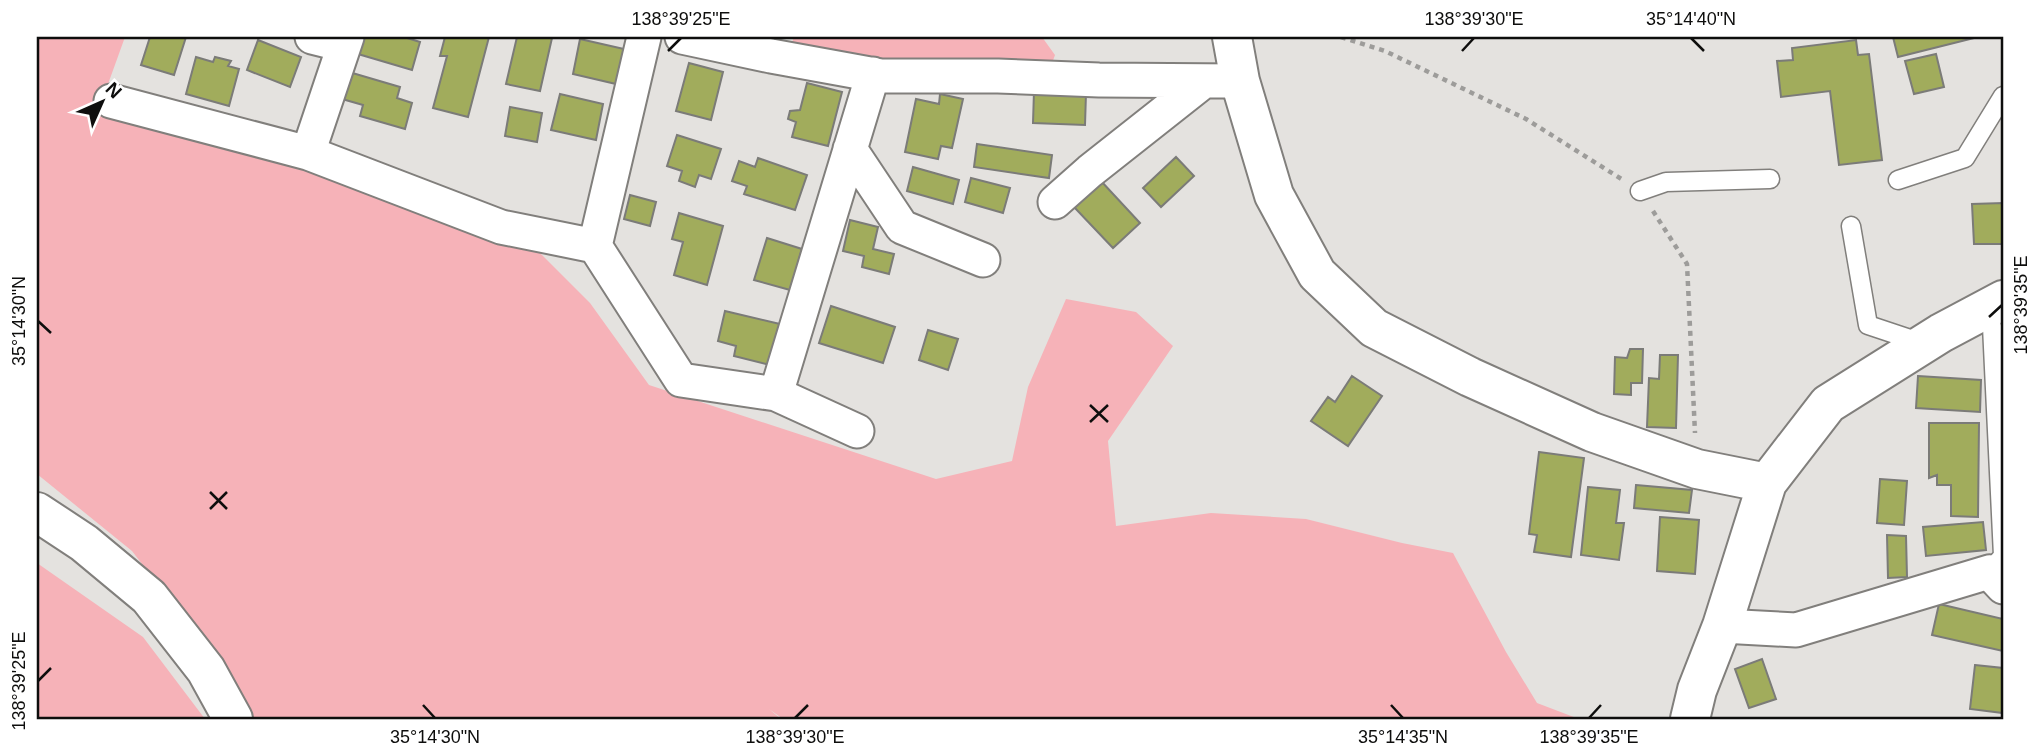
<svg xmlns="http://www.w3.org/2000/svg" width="2040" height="756" font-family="Helvetica,sans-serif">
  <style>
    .green { fill: #f6b2b8 }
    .building { fill: #a1ac5c; stroke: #7b7b78; stroke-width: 2 }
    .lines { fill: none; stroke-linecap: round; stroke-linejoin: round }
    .lane-casing { stroke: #817f7c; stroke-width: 21 }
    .street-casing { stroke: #817f7c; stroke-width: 37 }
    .secondary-casing { stroke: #817f7c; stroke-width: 42 }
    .path { stroke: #9d9c9a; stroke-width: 4.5; stroke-dasharray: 5 5; stroke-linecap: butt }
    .lane { stroke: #fff; stroke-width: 18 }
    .street { stroke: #fff; stroke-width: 33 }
    .secondary { stroke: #fff; stroke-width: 38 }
    .ticks { fill: none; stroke: #0e0e0d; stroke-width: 2.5 }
    .neatline { fill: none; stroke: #0e0e0d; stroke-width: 2.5 }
    .ticks-label { font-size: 18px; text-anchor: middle; fill: #0e0e0d }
  </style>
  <rect width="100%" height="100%" fill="#e4e2df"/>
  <path class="green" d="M 37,37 L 125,37 L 103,98 L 533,246 L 590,303 L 649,385 L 936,479 L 1012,461 L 1028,387 L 1066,299 L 1136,312 L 1173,346 L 1108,441 L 1116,526 L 1211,513 L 1306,519 L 1402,543 L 1453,553 L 1506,652 L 1537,703 L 1579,719 L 783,719 L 769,709 L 781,719 L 248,719 L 223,669 L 132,551 L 37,474 Z
    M 794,37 L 1042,37 L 1055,55 L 1051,66 L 895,76 L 791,45 Z
    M 37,563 L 143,637 L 205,719 L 37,719 Z"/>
  <path class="building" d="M 150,37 L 186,37 L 174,75 L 141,65 Z
    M 363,37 L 404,37 L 420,42 L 412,70 L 358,54 Z
    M 445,37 L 489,37 L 468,117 L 433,108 L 447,56 L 440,56 Z
    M 517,37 L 552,38 L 540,91 L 506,84 Z
    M 1893,37 L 1978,37 L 1898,57 Z
    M 580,39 L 624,49 L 616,84 L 573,74 Z
    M 258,40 L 301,57 L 290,87 L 247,70 Z
    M 1856,40 L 1858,55 L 1869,54 L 1882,160 L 1839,165 L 1830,91 L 1781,97 L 1777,61 L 1793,60 L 1792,48 Z
    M 1936,54 L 1944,87 L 1914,94 L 1905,61 Z
    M 196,57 L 213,62 L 215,57 L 231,61 L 228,66 L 239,69 L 229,106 L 186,94 Z
    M 689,63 L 723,72 L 711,120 L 676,111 Z
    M 349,72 L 400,87 L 397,98 L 412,103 L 405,129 L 360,116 L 363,105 L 342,99 Z
    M 807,83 L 842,92 L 828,146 L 792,137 L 796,122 L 788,119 L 790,111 L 800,110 Z
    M 1034,91 L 1086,93 L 1085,125 L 1033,123 Z
    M 560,94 L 603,104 L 596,140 L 551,130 Z
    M 940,94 L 963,99 L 952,148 L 941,146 L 938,159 L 905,152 L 916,99 L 939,104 Z
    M 510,107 L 542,113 L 537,142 L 505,136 Z
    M 677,135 L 721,149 L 711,179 L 699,175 L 695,187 L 679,181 L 682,171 L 667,166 Z
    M 977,144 L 1052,155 L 1049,178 L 974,167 Z
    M 1176,157 L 1194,176 L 1161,207 L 1143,188 Z
    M 758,158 L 807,175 L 795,210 L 744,194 L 747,186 L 732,181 L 739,161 L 755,167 Z
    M 913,167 L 959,180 L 953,204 L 907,191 Z
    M 971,178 L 1010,188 L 1003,213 L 965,202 Z
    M 1101,181 L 1140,223 L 1113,248 L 1074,207 Z
    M 630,195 L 656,202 L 650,226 L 624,219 Z
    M 2003,203 L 2003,255 L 2002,244 L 1974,244 L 1972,204 Z
    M 679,213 L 723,226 L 707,285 L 674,275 L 683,242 L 672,239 Z
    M 850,220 L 878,227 L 873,249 L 894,254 L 889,274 L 862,267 L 864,256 L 843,251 Z
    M 767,238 L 802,249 L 790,290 L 754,280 Z
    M 831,306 L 895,327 L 883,363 L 819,343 Z
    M 725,311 L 780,324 L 770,365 L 734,356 L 736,346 L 718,341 Z
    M 928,330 L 958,339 L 948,370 L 919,360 Z
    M 1630,349 L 1643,349 L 1642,383 L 1631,383 L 1631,395 L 1614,394 L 1615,357 L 1627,358 Z
    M 1660,355 L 1678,355 L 1676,428 L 1647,427 L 1649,378 L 1659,379 Z
    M 1352,376 L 1382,396 L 1348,446 L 1311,421 L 1328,397 L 1335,402 Z
    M 1918,376 L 1981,380 L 1980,412 L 1916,408 Z
    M 1929,423 L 1979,423 L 1978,517 L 1951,516 L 1951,485 L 1937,485 L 1937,475 L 1929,478 Z
    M 1539,452 L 1584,458 L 1571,557 L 1534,552 L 1537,535 L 1529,534 Z
    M 1880,479 L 1907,481 L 1904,525 L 1877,523 Z
    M 1636,485 L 1692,490 L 1689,513 L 1634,508 Z
    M 1588,487 L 1620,490 L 1616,523 L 1624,523 L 1619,560 L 1581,555 Z
    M 1660,517 L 1699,520 L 1695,574 L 1657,571 Z
    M 1983,522 L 1986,550 L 1926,556 L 1923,527 Z
    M 1887,535 L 1906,536 L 1907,577 L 1888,578 Z
    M 1939,604 L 2003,619 L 2003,651 L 1932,635 Z
    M 1762,659 L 1776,699 L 1749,708 L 1735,669 Z
    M 1975,665 L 2003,668 L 2003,713 L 1970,709 Z"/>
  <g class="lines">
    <defs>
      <path id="lane" d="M 1898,180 L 1965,158 L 2003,96
        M 1640,191 L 1666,182 L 1770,179
        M 1851,226 L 1868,325 L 1922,343
        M 1989,572 L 2003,556 L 1992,326"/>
      <path id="street" d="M 312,37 L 344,45
        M 682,37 L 771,56 L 881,76 L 998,76 L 1099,80 L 1240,81
        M 111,101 L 308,153 L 501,227 L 595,246 L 681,380 L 776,394 L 857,431
        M 850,149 L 902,227 L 983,260
        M 308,153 L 347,37
        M 1055,202 L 1090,171 L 1204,81
        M 595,246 L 644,37
        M 776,394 L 873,74
        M 1722,626 L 1796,630 L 1989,572 L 2003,587"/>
      <path id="secondary" d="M 1232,37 L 1240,81 L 1274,195 L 1317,274 L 1374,328 L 1470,377 L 1592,432 L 1697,469 L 1767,483
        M 37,512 L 84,543 L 149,597 L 206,670 L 233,719
        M 1690,719 L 1697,690 L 1722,626 L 1767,483 L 1828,404 L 1941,333 L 2003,300"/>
    </defs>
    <use href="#lane" class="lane-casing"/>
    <use href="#street" class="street-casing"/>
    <use href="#secondary" class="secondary-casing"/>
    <path class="path" d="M 1341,37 L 1385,51 L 1526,119 L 1623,180
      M 1653,211 L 1687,264 L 1695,433"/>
    <use href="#lane" class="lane"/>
    <use href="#street" class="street"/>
    <use href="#secondary" class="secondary"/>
  </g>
  <path class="ticks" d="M 1691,38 L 1704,51M 668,51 L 681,38M 1462,51 L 1474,38M 1989,317 L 2002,305M 38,321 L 51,333M 1090,405 L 1108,422M 1090,422 L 1108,405M 210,492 L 227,509M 210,509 L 227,492M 38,681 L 51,668M 423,705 L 435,718M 1391,705 L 1403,718M 795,718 L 808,705M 1589,718 L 1601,705"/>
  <rect width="2040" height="756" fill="none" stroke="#ffffff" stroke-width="77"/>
  <g transform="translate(102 102) rotate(45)" stroke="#ffffff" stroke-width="5" paint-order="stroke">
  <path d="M0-5L12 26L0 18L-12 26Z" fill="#0e0e0d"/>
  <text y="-10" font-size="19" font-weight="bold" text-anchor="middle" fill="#0e0e0d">N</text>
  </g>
  <rect x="38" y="38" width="1964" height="680" class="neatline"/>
  <g class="ticks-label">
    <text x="681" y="25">138°39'25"E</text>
    <text x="1474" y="25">138°39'30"E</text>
    <text x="1691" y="25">35°14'40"N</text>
    <text transform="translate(2021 305) rotate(-90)" y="6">138°39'35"E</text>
    <text transform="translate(19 321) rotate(-90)" y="6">35°14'30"N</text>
    <text transform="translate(19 681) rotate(-90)" y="6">138°39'25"E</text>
    <text x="435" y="743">35°14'30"N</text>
    <text x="795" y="743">138°39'30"E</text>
    <text x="1403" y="743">35°14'35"N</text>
    <text x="1589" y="743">138°39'35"E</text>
  </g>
</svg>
